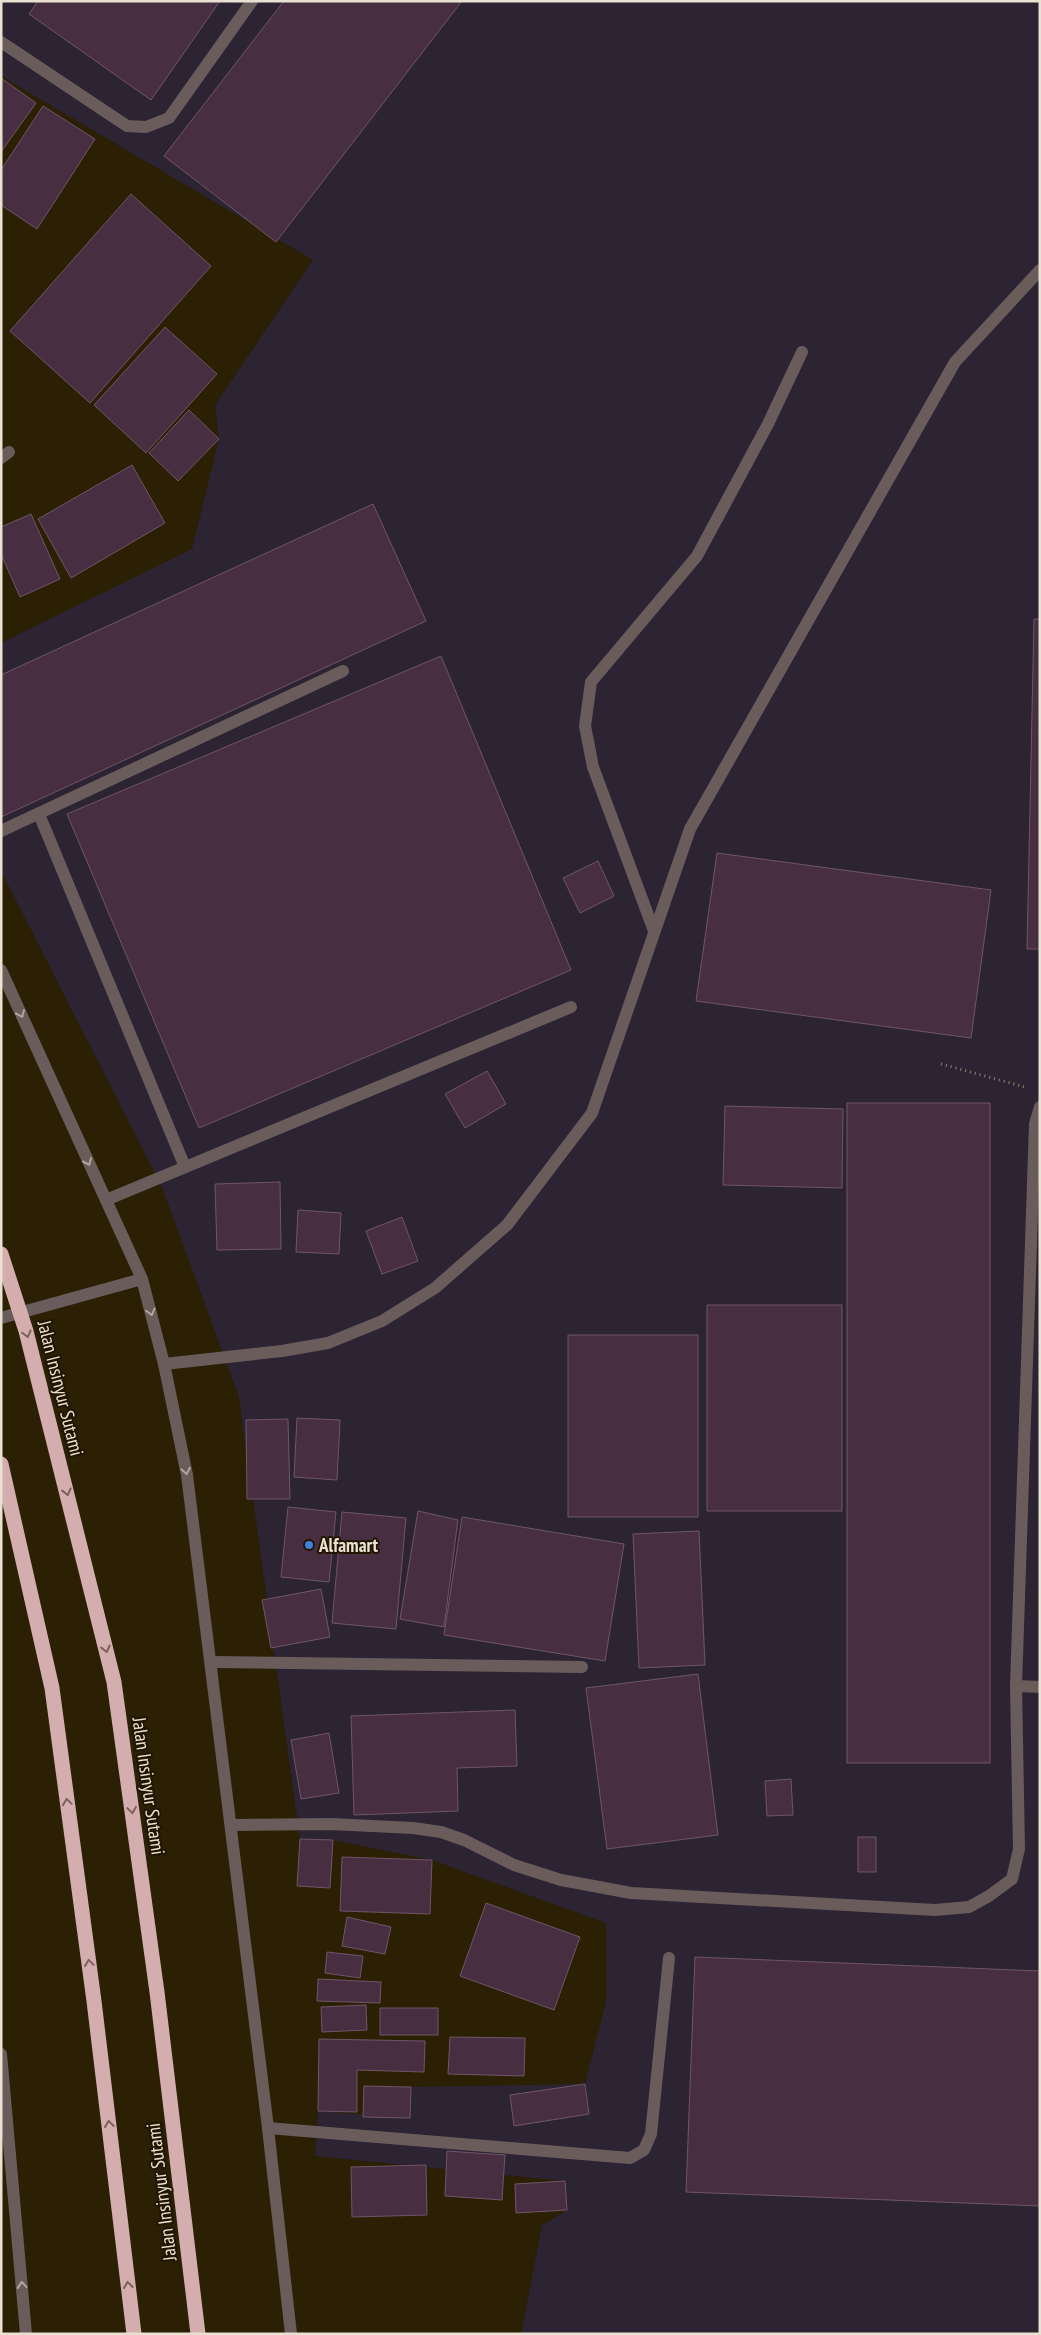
<svg xmlns="http://www.w3.org/2000/svg" width="1041" height="2335" font-family="'PT Sans Narrow',sans-serif">
  <style>
    .industrial { fill: #2c2433 }
    .building { fill: #472f41; stroke: #705568 }
    .lines { fill: none; stroke-linecap: round; stroke-linejoin: round }
    .path { stroke: #8b816c; stroke-width: 3; stroke-dasharray: 1 4; stroke-linecap: butt }
    .service { stroke: #6b5c5c; stroke-width: 12 }
    .minor { stroke: #6b5c5c; stroke-width: 12 }
    .tertiary { stroke: #6b5c5c; stroke-width: 12 }
    .motorway { stroke: #d4aeaf; stroke-width: 15 }
    .oneway { stroke: #b0a69d }
    .oneway2 { stroke: #7a6258 }
    .shop-dot { fill: #3f7fe0; stroke: #211500; stroke-width: 2 }
    .labels { text-anchor: middle; dominant-baseline: central; stroke-width: 4; stroke-linejoin: round; paint-order: stroke }
    .street-label { font-size: 19px; fill: #e9e2d2; stroke: #211500 }
    .poi-label { font-size: 19px; font-weight: bold; fill: #e9e2d2; stroke: #211500; text-anchor: start }
  </style>
  <rect width="100%" height="100%" fill="#2b1f04"/>
  <path class="industrial" d="M 1,1 L 1040,1 L 1040,2334 L 521,2334 L 542,2225 L 567,2210 L 565,2181 L 315,2156 L 318,2111 L 410,2118 L 411,2087 L 585,2084 L 606,2002 L 606,1923 L 432,1860 L 333,1840 L 300,1839 L 239,1397 L 162,1187 L 1,871 L 1,643 L 192,549 L 219,439 L 215,405 L 313,260 L 1,76 Z"/>
  <path class="building" d="M 38,1 L 220,1 L 151,100 L 29,14 Z
    M 284,1 L 462,1 L 276,242 L 164,156 Z
    M 1,78 L 36,103 L 1,152 Z
    M 43,106 L 95,139 L 37,229 L 1,205 L 1,170 Z
    M 131,194 L 211,266 L 90,403 L 10,331 Z
    M 165,327 L 217,374 L 146,453 L 94,405 Z
    M 189,410 L 219,439 L 178,481 L 149,453 Z
    M 132,465 L 165,523 L 71,578 L 38,519 Z
    M 373,504 L 426,621 L 1,817 L 1,675 Z
    M 31,514 L 60,579 L 20,597 L 1,554 L 1,527 Z
    M 1034,619 L 1040,619 L 1040,949 L 1027,949 Z
    M 441,656 L 571,970 L 199,1128 L 67,814 Z
    M 717,853 L 991,890 L 971,1038 L 696,1001 Z
    M 598,861 L 614,896 L 580,913 L 563,878 Z
    M 487,1071 L 506,1104 L 465,1128 L 445,1094 Z
    M 847,1103 L 990,1103 L 990,1763 L 847,1763 Z
    M 725,1106 L 843,1109 L 842,1188 L 723,1185 Z
    M 280,1182 L 281,1249 L 217,1250 L 215,1184 Z
    M 298,1210 L 341,1213 L 339,1254 L 296,1252 Z
    M 402,1217 L 418,1261 L 382,1274 L 366,1231 Z
    M 707,1305 L 842,1305 L 842,1511 L 707,1511 Z
    M 568,1335 L 698,1335 L 698,1517 L 568,1517 Z
    M 297,1418 L 340,1420 L 337,1480 L 294,1477 Z
    M 288,1419 L 290,1499 L 247,1499 L 246,1420 Z
    M 288,1507 L 336,1512 L 329,1582 L 281,1577 Z
    M 418,1511 L 458,1520 L 444,1627 L 400,1619 Z
    M 342,1512 L 406,1518 L 396,1629 L 332,1623 Z
    M 462,1517 L 624,1544 L 605,1661 L 444,1635 Z
    M 699,1531 L 705,1665 L 639,1668 L 633,1534 Z
    M 321,1589 L 330,1637 L 271,1648 L 262,1600 Z
    M 698,1674 L 718,1835 L 607,1849 L 586,1688 Z
    M 515,1710 L 517,1766 L 457,1768 L 458,1811 L 354,1815 L 351,1716 Z
    M 329,1733 L 339,1793 L 301,1799 L 291,1740 Z
    M 791,1779 L 793,1815 L 767,1816 L 765,1781 Z
    M 858,1837 L 876,1837 L 876,1872 L 858,1872 Z
    M 300,1839 L 333,1840 L 330,1888 L 297,1886 Z
    M 342,1857 L 432,1860 L 430,1914 L 340,1911 Z
    M 486,1903 L 580,1937 L 554,2010 L 460,1976 Z
    M 347,1917 L 391,1927 L 385,1954 L 342,1946 Z
    M 327,1952 L 363,1956 L 360,1978 L 325,1973 Z
    M 695,1957 L 1040,1971 L 1040,2206 L 686,2192 Z
    M 318,1979 L 381,1982 L 380,2003 L 317,2001 Z
    M 366,2005 L 367,2030 L 322,2032 L 321,2007 Z
    M 380,2008 L 438,2008 L 438,2035 L 380,2035 Z
    M 450,2037 L 525,2038 L 524,2076 L 448,2074 Z
    M 319,2039 L 425,2041 L 424,2072 L 357,2070 L 357,2112 L 318,2111 Z
    M 585,2084 L 589,2114 L 514,2126 L 510,2095 Z
    M 364,2086 L 411,2087 L 410,2118 L 363,2117 Z
    M 447,2151 L 505,2155 L 502,2200 L 445,2196 Z
    M 426,2165 L 427,2215 L 352,2217 L 351,2167 Z
    M 565,2181 L 567,2210 L 516,2213 L 515,2184 Z"/>
  <g class="lines">
    <path class="path" d="M 941,1064 L 1025,1087"/>
    <path class="service" d="M 1,42 L 127,126 L 146,127 L 169,118 L 252,1
      M 1,458 L 9,452
      M 39,814 L 185,1167
      M 1,831 L 343,671
      M 654,931 L 593,767 L 585,726 L 591,682 L 697,556 L 768,424 L 802,352
      M 106,1200 L 571,1007
      M 164,1364 L 282,1351 L 328,1343 L 382,1321 L 435,1288 L 507,1225 L 592,1113 L 690,829 L 955,362 L 1040,270
      M 211,1662 L 582,1667
      M 1016,1686 L 1040,1687
      M 268,2128 L 630,2158 L 644,2150 L 651,2134 L 669,1958"/>
    <path class="minor" d="M 232,1825 L 331,1824 L 413,1828 L 441,1832 L 464,1840 L 514,1865 L 561,1880 L 631,1893 L 935,1910 L 969,1907 L 989,1896 L 1012,1879 L 1019,1849 L 1016,1686 L 1035,1124 L 1040,1107"/>
    <path class="tertiary" d="M 1,970 L 142,1279 L 164,1364 L 187,1475 L 268,2128 L 291,2334
      M 1,1318 L 142,1279
      M 1,2054 L 26,2334"/>
    <path class="motorway" d="M 1,1254 L 26,1331 L 114,1682 L 157,1992 L 198,2334
      M 1,1464 L 52,1688 L 94,2001 L 134,2334"/>
  </g>
  <defs><path id="oneway-chevron" d="M-2-3.5L2.5 0L-2 3.5" fill="none" stroke-width="1.6" stroke-linecap="round" stroke-linejoin="round" transform="scale(1.25)"/></defs>
  <g class="oneway">
    <use href="#oneway-chevron" transform="translate(21 1014) rotate(66)"/>
    <use href="#oneway-chevron" transform="translate(88 1162) rotate(66)"/>
    <use href="#oneway-chevron" transform="translate(151 1312) rotate(75)"/>
    <use href="#oneway-chevron" transform="translate(186 1471) rotate(80)"/>
    <use href="#oneway-chevron" transform="translate(22 2285) rotate(-95)"/>
  </g>
  <g class="oneway2">
    <use href="#oneway-chevron" transform="translate(27 1334) rotate(75)"/>
    <use href="#oneway-chevron" transform="translate(67 1492) rotate(76)"/>
    <use href="#oneway-chevron" transform="translate(106 1649) rotate(76)"/>
    <use href="#oneway-chevron" transform="translate(67 1802) rotate(-98)"/>
    <use href="#oneway-chevron" transform="translate(132 1810) rotate(82)"/>
    <use href="#oneway-chevron" transform="translate(89 1963) rotate(-98)"/>
    <use href="#oneway-chevron" transform="translate(109 2124) rotate(-97)"/>
    <use href="#oneway-chevron" transform="translate(128 2285) rotate(-97)"/>
  </g>
  <circle class="shop-dot" cx="309" cy="1545" r="5"/>
  <g class="labels">
    <g class="street-label">
      <text transform="translate(61 1388) rotate(76)">Jalan Insinyur Sutami</text>
      <text transform="translate(149 1786) rotate(82)">Jalan Insinyur Sutami</text>
      <text transform="translate(161 2192) rotate(-97)">Jalan Insinyur Sutami</text>
    </g>
    <g class="poi-label">
      <text x="319" y="1545">Alfamart</text>
    </g>
  </g>
  <rect width="1041" height="2335" fill="none" stroke="#e9e2d2" stroke-width="5"/>
</svg>
